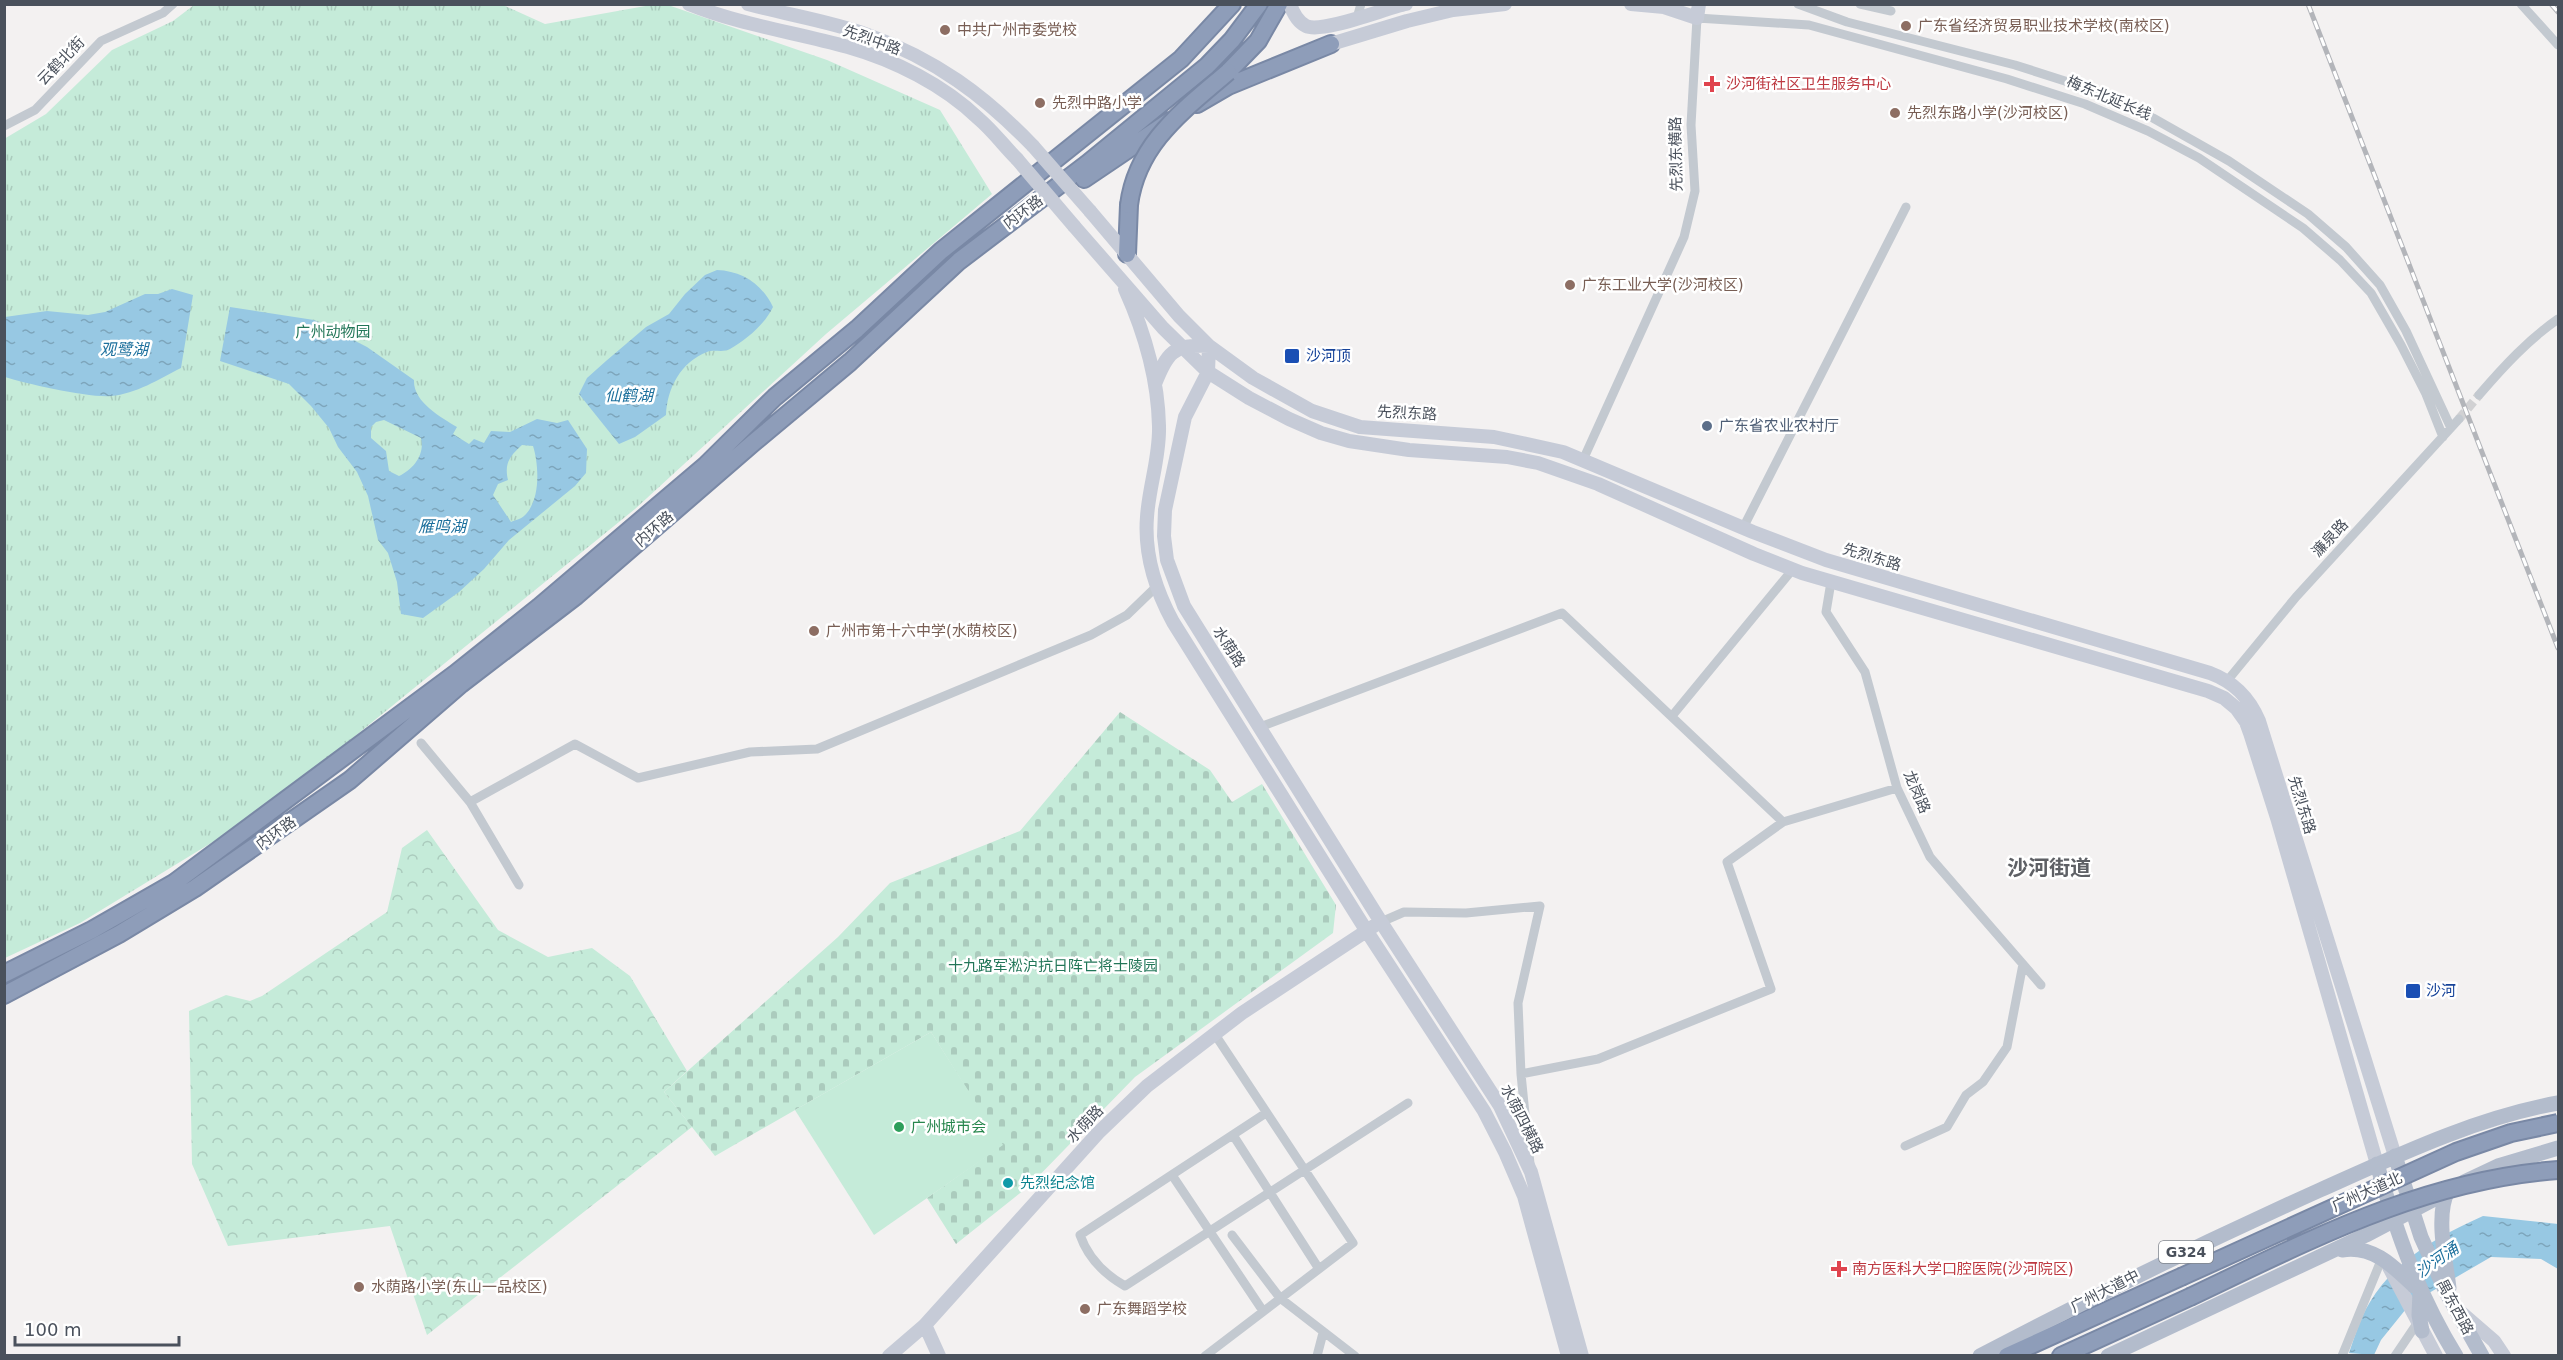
<svg xmlns="http://www.w3.org/2000/svg" width="2563" height="1360" font-family="'DejaVu Sans','Noto Sans SC',sans-serif">
  <style>
    .grass { fill: url(#grass-tufts) }
    .forest { fill: url(#forest-crowns) }
    .cemetery { fill: url(#cemetery-stones) }
    .garden { fill: #c5ebd9 }
    .water { fill: url(#water-ripples); fill-rule: evenodd }
    .lines { fill: none; stroke-linecap: round; stroke-linejoin: round }
    .street-tunnel { stroke: #d1d1d3; stroke-width: 9; stroke-dasharray: 9 4.5; stroke-linecap: butt }
    .highway-casing { stroke: #7988a5; stroke-width: 20 }
    .street { stroke: #c3c9d0; stroke-width: 9 }
    .secondary { stroke: #c6cbd7; stroke-width: 14 }
    .primary { stroke: #b3bccc; stroke-width: 15 }
    .highway { stroke: #8e9db9; stroke-width: 16 }
    .rail-casing { stroke: #b3b5ba; stroke-width: 5 }
    .rail { stroke: #fff; stroke-width: 3; stroke-dasharray: 9; stroke-linecap: butt }
    .highway-bridge-casing { stroke: #7988a5; stroke-width: 20; stroke-linecap: butt }
    .secondary-bridge { stroke: #c6cbd7; stroke-width: 14 }
    .highway-bridge { stroke: #8e9db9; stroke-width: 16 }
    .education-dot { fill: #8d6e63; stroke: #fff; stroke-width: 2 }
    .health-dot { fill: #e0444e; stroke: #fff; stroke-width: 2 }
    .transit-dot { fill: #1a4fb4; stroke: #fff; stroke-width: 2 }
    .service-dot { fill: #5c6f8a; stroke: #fff; stroke-width: 2 }
    .leisure-dot { fill: #2e9e5b; stroke: #fff; stroke-width: 2 }
    .culture-dot { fill: #0f9aa8; stroke: #fff; stroke-width: 2 }
    .labels { text-anchor: middle; dominant-baseline: central; stroke-width: 5; stroke-linejoin: round; paint-order: stroke }
    .shield { fill: #fff; stroke: #80858d; stroke-width: 1.5 }
    .shield-label { font-size: 14px; font-weight: bold; fill: #4a515c }
    .education-label { font-size: 15px; fill: #785e54; stroke: #fff; text-anchor: start }
    .street-label { font-size: 15px; fill: #4a515c; stroke: #fff }
    .health-label { font-size: 15px; fill: #be3a42; stroke: #fff; text-anchor: start }
    .park-label { font-size: 15px; fill: #227658; stroke: #fff }
    .transit-label { font-size: 15px; fill: #164399; stroke: #fff; text-anchor: start }
    .service-label { font-size: 15px; fill: #4e5e75; stroke: #fff; text-anchor: start }
    .leisure-label { font-size: 15px; fill: #27864d; stroke: #fff; text-anchor: start }
    .culture-label { font-size: 15px; fill: #0d838f; stroke: #fff; text-anchor: start }
    .water-label { font-size: 16px; font-style: italic; fill: #1d709d; stroke: #fff }
    .district-label { font-size: 21px; font-weight: bold; fill: #5e6065; stroke: #fff }
  </style>
  <defs>
    <pattern id="grass-tufts" width="24" height="20" patternUnits="userSpaceOnUse" patternTransform="scale(1.5)"><rect width="24" height="20" fill="#c5ebd9"/><path d="M3 7l-1-3M5 7V3M7 7l1-3M15 17l-1-3M17 17v-4M19 17l1-3" fill="none" stroke="#abcbbd"/></pattern>
    <pattern id="forest-crowns" width="20" height="18" patternUnits="userSpaceOnUse" patternTransform="scale(1.5)"><rect width="20" height="18" fill="#c5ebd9"/><path d="M2 6a3 3 0 1 1 6 0M12 15a3 3 0 1 1 6 0" fill="none" stroke="#abcbbd"/></pattern>
    <pattern id="cemetery-stones" width="16" height="16" patternUnits="userSpaceOnUse" patternTransform="scale(1.5)"><rect width="16" height="16" fill="#c5ebd9"/><path d="M2 7V4a2 2 0 0 1 4 0v3zM10 15v-3a2 2 0 0 1 4 0v3z" fill="#abcbbd"/></pattern>
    <pattern id="water-ripples" width="26" height="14" patternUnits="userSpaceOnUse" patternTransform="scale(1.5)"><rect width="26" height="14" fill="#97c8e3"/><path d="M2 4q2-2 4 0t4 0M15 11q2-2 4 0t4 0" fill="none" stroke="#7da5bb"/></pattern>
  </defs>
  <rect width="100%" height="100%" fill="#f3f1f1"/>
  <path class="grass" d="M 194,5 L 503,5 L 545,24 L 651,5 L 668,5 L 827,60 L 940,110 L 992,194 L 826,334 L 635,509 L 344,745 L 216,840 L 80,923 L 5,958 L 4,139 L 46,114 L 112,50 L 173,21 Z"/>
  <path class="forest" d="M 427,830 L 498,930 L 548,957 L 592,948 L 630,976 L 687,1071 L 664,1092 L 692,1127 L 427,1335 L 390,1226 L 228,1246 L 192,1164 L 189,1011 L 226,995 L 250,1001 L 262,996 L 387,912 L 402,848 Z"/>
  <path class="cemetery" d="M 1120,712 L 1210,770 L 1232,802 L 1262,784 L 1336,905 L 1333,933 L 1135,1077 L 1029,1186 L 956,1244 L 927,1198 L 1002,1145 L 931,1032 L 715,1156 L 664,1092 L 838,937 L 890,883 L 1020,831 Z"/>
  <path class="garden" d="M 931,1032 L 1003,1145 L 874,1235 L 795,1110 Z"/>
  <path class="water" d="M 717,270 C 742,271 762,284 773,307 C 765,324 747,339 730,349 C 723,353 714,349 707,352 C 681,362 667,388 666,415 L 635,437 L 619,444 L 579,394 L 587,378 L 606,361 L 646,327 L 669,314 L 685,294 L 705,275 Z
    M 172,289 L 193,295 L 181,368 C 159,379 136,394 111,396 C 89,398 27,384 5,377 L 5,317 L 47,311 L 88,315 L 105,312 L 145,294 L 158,294 Z
    M 230,307 L 314,320 L 367,347 L 414,380 C 413,402 441,417 457,427 L 453,434 L 469,444 L 474,439 L 484,443 L 491,431 L 510,432 L 537,419 L 557,423 L 568,420 L 587,449 L 586,473 L 575,486 L 509,540 L 484,569 L 459,592 L 423,618 L 401,614 L 397,582 L 388,553 L 378,540 L 368,496 L 357,472 L 338,447 L 329,428 L 311,406 L 289,384 L 220,361 ZM 384,420 L 421,438 C 425,454 414,469 399,476 L 389,471 L 386,451 L 371,438 L 371,427 L 376,422 ZM 522,445 L 533,446 C 539,465 541,501 524,516 C 521,519 515,520 511,522 L 493,495 L 498,484 L 508,480 C 504,463 510,456 522,445 Z
    M 2483,1216 L 2558,1224 L 2558,1269 L 2541,1259 L 2491,1257 L 2410,1304 L 2381,1340 L 2374,1355 L 2349,1353 C 2355,1336 2360,1318 2370,1302 C 2395,1260 2440,1235 2483,1216 Z"/>
  <g class="lines">
    <path class="street-tunnel" d="M 2459,419 L 2479,395"/>
    <defs>
      <path id="highway" d="M 1228,72 L 1258,41 L 1279,4
        M 1197,104 L 1228,86 L 1331,44
        M 1084,179 L 1170,121
        M 1127,254 L 1129,205
        M 4,974 L 92,930 L 174,883 L 455,674 L 539,607 L 706,465 L 775,397 L 857,329 L 941,251 L 1181,59 L 1232,4
        M 4,995 L 119,934 L 195,888 L 350,780 L 461,684 L 576,596 L 753,443 L 850,362 L 959,261 L 1087,164 L 1207,66 L 1232,40 L 1259,4
        M 2007,1356 L 2181,1277
        M 2061,1356 L 2190,1297"/>
    </defs>
    <use href="#highway" class="highway-casing"/>
    <path class="street" d="M 1798,4 L 1847,22 L 2015,65 L 2090,89 L 2153,118 L 2229,161 L 2308,214 L 2346,247 L 2380,285 L 2406,331 L 2451,428
      M 1860,4 L 1891,11
      M 2521,4 L 2558,45
      M 1357,18 L 1361,4
      M 4,126 L 35,110 L 101,41 L 163,13 L 173,4
      M 2479,395 C 2504,366 2528,340 2558,319
      M 1583,460 L 1684,237 L 1695,191 L 1691,125 L 1697,18 L 1809,25 L 2007,79 L 2085,104 L 2148,131 L 2199,158 L 2303,228 L 2340,260 L 2371,293 L 2401,345 L 2426,394 L 2443,437
      M 1743,528 L 1906,207
      M 1831,582 L 1826,612 L 1865,672 L 1897,788 L 1930,857 L 2041,985
      M 2227,681 L 2296,597 L 2459,419
      M 1672,716 L 1793,569
      M 1260,727 L 1562,613 L 1783,822 L 1897,788
      M 421,743 L 470,802 L 519,885
      M 470,802 L 575,744 L 638,778 L 750,752 L 817,749 L 1091,635 L 1127,615 L 1156,587
      M 1381,922 L 1404,912 L 1466,913 L 1540,906 L 1518,1003 L 1521,1074 L 1530,1164
      M 1521,1074 L 1598,1059 L 1771,989 L 1727,862 L 1783,822
      M 1266,1113 L 1080,1235 C 1088,1258 1104,1274 1125,1286 L 1408,1103
      M 1233,1135 L 1319,1269
      M 1905,1146 L 1947,1127 L 1966,1095 L 1983,1082 L 2007,1047 L 2023,964
      M 1172,1175 L 1263,1311
      M 1232,1235 L 1280,1298 L 1355,1356
      M 1205,1356 L 1353,1243 L 1214,1033
      M 1317,1356 L 1323,1333
      M 2342,1356 L 2382,1258
      M 2395,1356 L 2418,1322"/>
    <path class="secondary" d="M 689,4 C 740,25 795,32 848,47 C 894,60 944,85 979,119 C 993,131 1004,146 1017,159
      M 748,4 C 788,15 829,21 868,35 C 935,59 984,95 1033,146
      M 1290,4 C 1293,13 1298,22 1306,26 C 1322,34 1386,8 1406,4
      M 1631,4 L 1664,7 L 1697,18 L 1699,4
      M 1331,44 L 1407,21 L 1453,10 L 1505,4
      M 1090,211 L 1179,316 L 1209,346 L 1253,378 L 1312,411 L 1360,427 L 1494,437 L 1563,452 L 1753,532 L 1826,560 L 2210,673 C 2234,682 2249,697 2259,721 L 2395,1156
      M 1074,226 L 1163,328 L 1208,372 L 1249,398 L 1289,419 L 1321,433 L 1349,441 L 1409,450 L 1507,457 L 1538,463 L 1598,484 L 1754,554 L 1802,573 L 2208,691 L 2224,698 L 2236,708 L 2246,722 L 2250,733 L 2278,821 L 2377,1164
      M 1125,289 C 1144,331 1158,379 1159,426 C 1160,457 1149,486 1147,517 C 1144,555 1155,589 1173,622 L 1366,930 L 1484,1111 L 1505,1152 L 1524,1196 L 1568,1356
      M 1209,346 L 1208,372 L 1185,417 L 1165,510 L 1164,536 L 1167,560 L 1184,606 L 1381,922 L 1500,1106 L 1531,1172 L 1582,1356
      M 1155,384 C 1167,353 1173,344 1209,346
      M 2389,1267 L 2436,1356
      M 2457,1309 L 2494,1341 L 2504,1356
      M 925,1325 L 939,1356
      M 889,1356 L 925,1325 L 1098,1133 L 1147,1086 L 1242,1013 L 1374,926"/>
    <path class="primary" d="M 2395,1156 L 2421,1237 L 2446,1292 L 2482,1356
      M 2377,1164 C 2397,1234 2418,1294 2456,1356
      M 2464,1182 L 2498,1166 L 2558,1148
      M 2448,1191 C 2435,1214 2446,1262 2449,1288
      M 2342,1250 C 2373,1245 2393,1266 2414,1286
      M 2420,1292 L 2419,1315 L 2422,1331
      M 1980,1356 C 2092,1297 2205,1242 2320,1190 C 2396,1156 2475,1118 2558,1103
      M 2108,1356 L 2366,1235 L 2438,1197"/>
    <use href="#highway" class="highway"/>
    <defs>
      <path id="rail" d="M 2308,4 L 2558,648
        M 2551,4 L 2558,12"/>
    </defs>
    <use href="#rail" class="rail-casing"/>
    <use href="#rail" class="rail"/>
    <defs>
      <path id="highway-bridge" d="M 1129,205 C 1137,143 1184,110 1228,72
        M 2181,1277 L 2456,1152 L 2511,1133 L 2558,1123
        M 2190,1297 C 2310,1240 2423,1180 2558,1170"/>
    </defs>
    <use href="#highway-bridge" class="highway-bridge-casing"/>
    <path class="secondary-bridge" d="M 1033,146 L 1090,211
      M 1017,159 L 1074,226"/>
    <use href="#highway-bridge" class="highway-bridge"/>
  </g>
  <g class="education-dot">
    <circle cx="1906" cy="26" r="6"/>
    <circle cx="945" cy="30" r="6"/>
    <circle cx="1040" cy="103" r="6"/>
    <circle cx="1895" cy="113" r="6"/>
    <circle cx="1570" cy="285" r="6"/>
    <circle cx="814" cy="631" r="6"/>
    <circle cx="359" cy="1287" r="6"/>
    <circle cx="1085" cy="1309" r="6"/>
  </g>
  <g class="health-dot">
    <path d="M1709 75h6v6h6v6h-6v6h-6v-6h-6v-6h6z"/>
    <path d="M1836 1260h6v6h6v6h-6v6h-6v-6h-6v-6h6z"/>
  </g>
  <g class="transit-dot">
    <rect x="1284" y="348" width="16" height="16" rx="3"/>
    <rect x="2405" y="983" width="16" height="16" rx="3"/>
  </g>
  <circle class="service-dot" cx="1707" cy="426" r="6"/>
  <circle class="leisure-dot" cx="899" cy="1127" r="6"/>
  <circle class="culture-dot" cx="1008" cy="1183" r="6"/>
  <g class="labels">
    <rect class="shield" x="2159" y="1241" width="54" height="22" rx="4.5"/>
    <g class="shield-label">
      <text x="2186" y="1252">G324</text>
    </g>
    <g class="education-label">
      <text x="1918" y="26">广东省经济贸易职业技术学校(南校区)</text>
      <text x="957" y="30">中共广州市委党校</text>
      <text x="1052" y="103">先烈中路小学</text>
      <text x="1907" y="113">先烈东路小学(沙河校区)</text>
      <text x="1582" y="285">广东工业大学(沙河校区)</text>
      <text x="826" y="631">广州市第十六中学(水荫校区)</text>
      <text x="371" y="1287">水荫路小学(东山一品校区)</text>
      <text x="1097" y="1309">广东舞蹈学校</text>
    </g>
    <g class="street-label">
      <text transform="translate(872 40) rotate(20)">先烈中路</text>
      <text transform="translate(61 61) rotate(-46)">云鹤北街</text>
      <text transform="translate(2109 98) rotate(23)">梅东北延长线</text>
      <text transform="translate(1676 154) rotate(-91)">先烈东横路</text>
      <text transform="translate(1023 212) rotate(-37)">内环路</text>
      <text transform="translate(1407 413) rotate(3)">先烈东路</text>
      <text transform="translate(654 529) rotate(-41)">内环路</text>
      <text transform="translate(2330 538) rotate(-47)">濂泉路</text>
      <text transform="translate(1872 557) rotate(17)">先烈东路</text>
      <text transform="translate(1229 647) rotate(57)">水荫路</text>
      <text transform="translate(1917 792) rotate(67)">龙岗路</text>
      <text transform="translate(2302 805) rotate(73)">先烈东路</text>
      <text transform="translate(276 833) rotate(-36)">内环路</text>
      <text transform="translate(1522 1119) rotate(63)">水荫四横路</text>
      <text transform="translate(1085 1124) rotate(-46)">水荫路</text>
      <text transform="translate(2367 1192) rotate(-24)">广州大道北</text>
      <text transform="translate(2105 1291) rotate(-27)">广州大道中</text>
      <text transform="translate(2455 1307) rotate(62)">禺东西路</text>
    </g>
    <g class="health-label">
      <text x="1726" y="84">沙河街社区卫生服务中心</text>
      <text x="1852" y="1269">南方医科大学口腔医院(沙河院区)</text>
    </g>
    <g class="park-label">
      <text x="333" y="332">广州动物园</text>
      <text x="1053" y="966">十九路军淞沪抗日阵亡将士陵园</text>
    </g>
    <g class="transit-label">
      <text x="1306" y="356">沙河顶</text>
      <text x="2426" y="991">沙河</text>
    </g>
    <g class="service-label">
      <text x="1719" y="426">广东省农业农村厅</text>
    </g>
    <g class="leisure-label">
      <text x="911" y="1127">广州城市会</text>
    </g>
    <g class="culture-label">
      <text x="1020" y="1183">先烈纪念馆</text>
    </g>
    <g class="water-label">
      <text x="124" y="349">观鹭湖</text>
      <text x="629" y="395">仙鹤湖</text>
      <text x="442" y="526">雁鸣湖</text>
      <text transform="translate(2437 1260) rotate(-35)">沙河涌</text>
    </g>
    <g class="district-label">
      <text x="2049" y="868">沙河街道</text>
    </g>
  </g>
  <rect width="2563" height="1360" fill="none" stroke="#4a515c" stroke-width="12"/>
  <path d="M15 1336v9h164v-9" fill="none" stroke="#4a515c" stroke-width="3"/>
  <text x="24" y="1336" font-size="18" fill="#4a515c" stroke="#ffffff" stroke-width="4.5" paint-order="stroke">100 m</text>
</svg>
